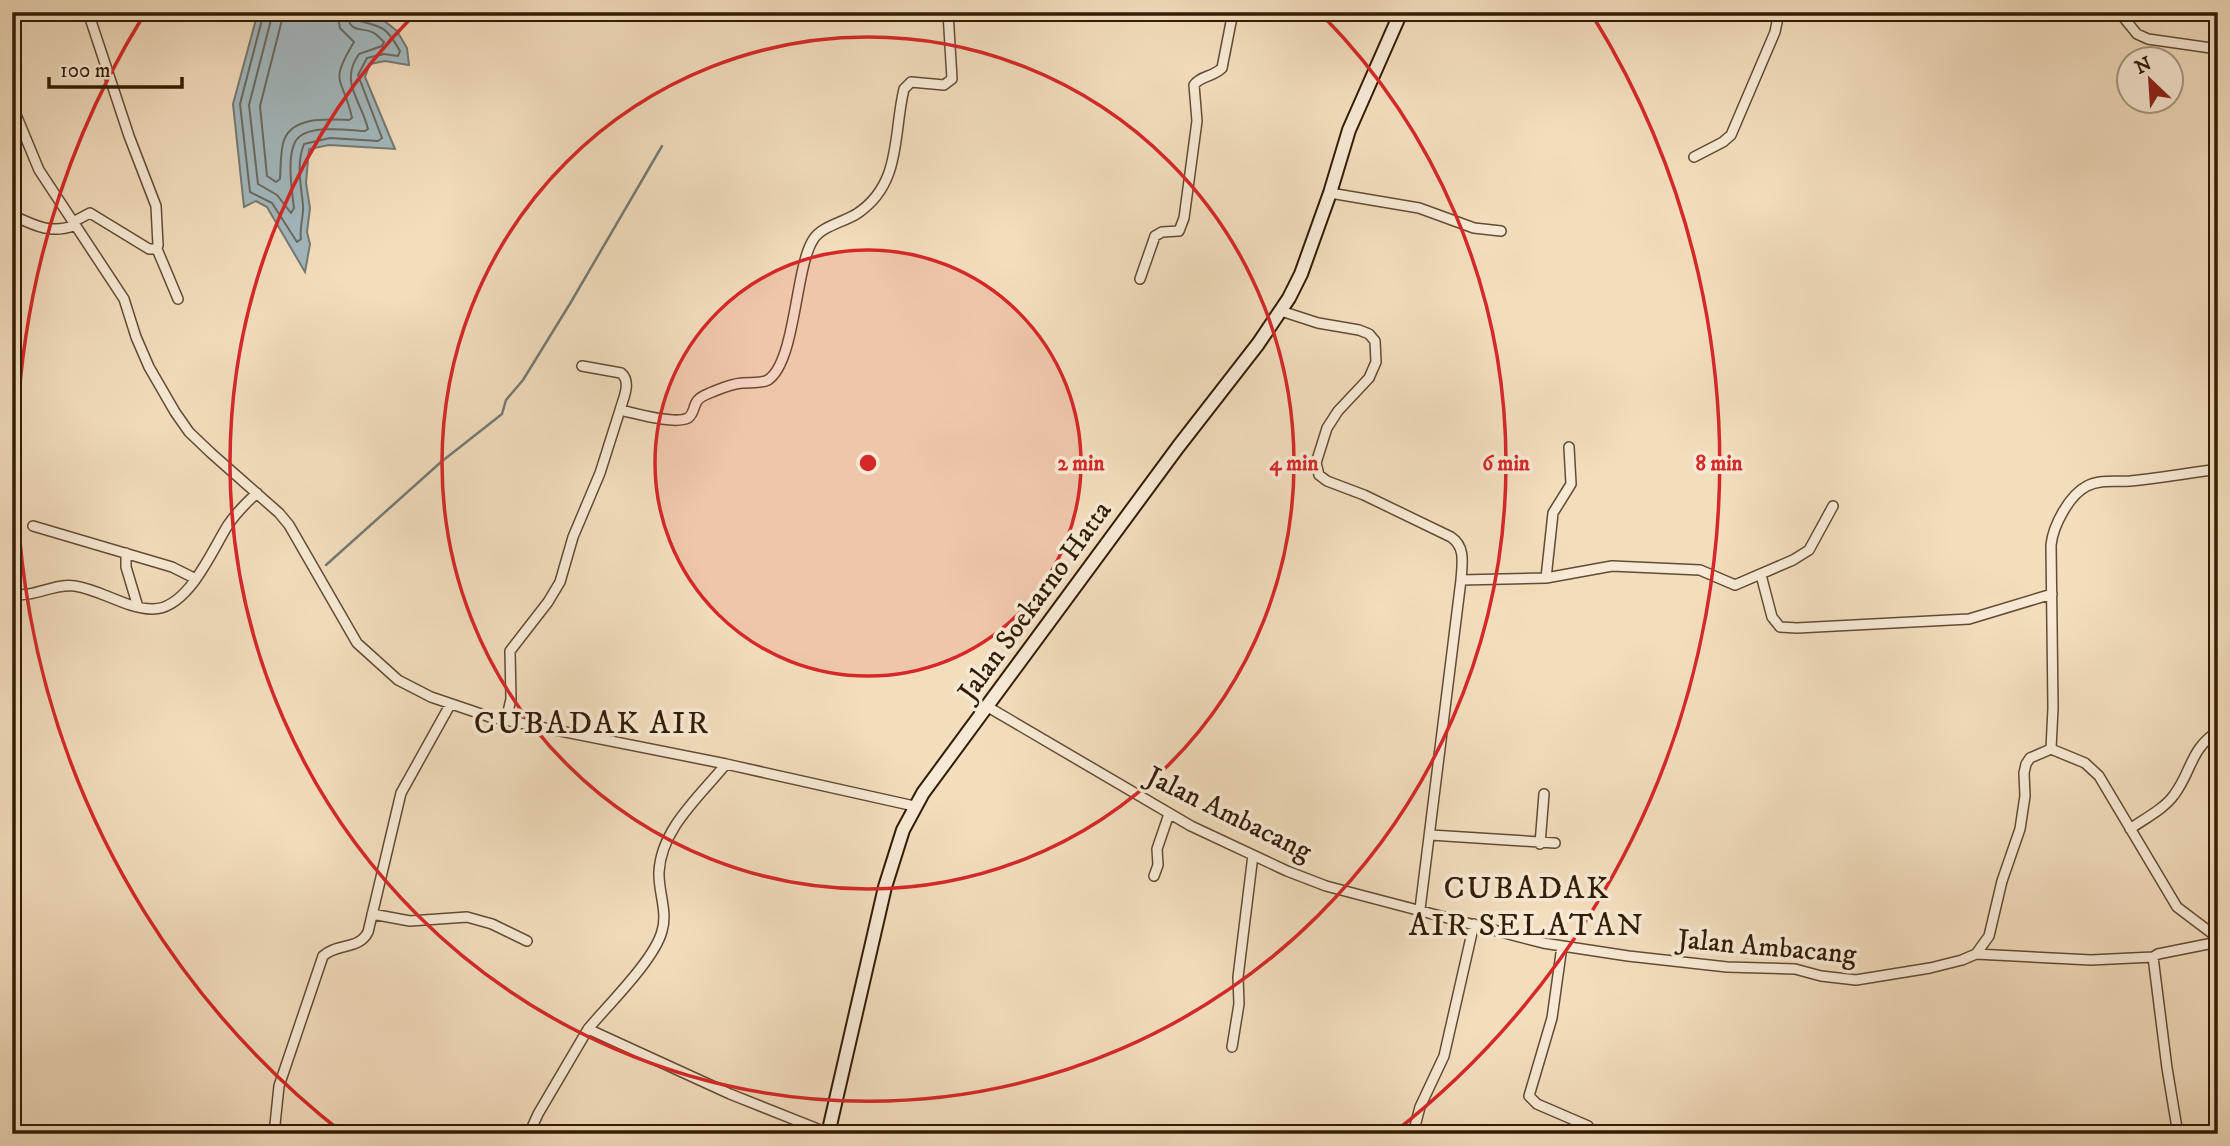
<svg xmlns="http://www.w3.org/2000/svg" width="2230" height="1146" font-family="'IM FELL DW Pica',serif">
  <style>
    .water { fill: #a2b8bd; stroke: #757a73; stroke-width: 2 }
    .lines { fill: none; stroke-linecap: round; stroke-linejoin: round }
    .shore { stroke: #6a6a61; stroke-width: 2 }
    .stream { stroke: #757a73; stroke-width: 2.5 }
    .street-casing { stroke: #624c33; stroke-width: 12 }
    .secondary-casing { stroke: #321c05; stroke-width: 16 }
    .street { stroke: #f7e9d4; stroke-width: 9 }
    .secondary { stroke: #f7e9d4; stroke-width: 12 }
    .ring { fill: none; stroke: #d62828; stroke-width: 3.5 }
    .labels { text-anchor: middle; dominant-baseline: central; stroke-width: 7; stroke-linejoin: round; paint-order: stroke }
    .street-label { font-size: 28px; fill: #321c05; stroke: #f7e9d4 }
    .quarter-label { font-size: 32px; letter-spacing: 2px; fill: #321c05; stroke: #f7e9d4 }
    .centre { fill: #d62828; stroke: #f7e9d4; stroke-width: 3.5 }
    .ring-label { font-size: 21px; text-anchor: middle; font-weight: bold; fill: #d62828; stroke: #f7e9d4; stroke-width: 7; stroke-linejoin: round; paint-order: stroke }
  </style>
  <rect width="100%" height="100%" fill="#f2ddbd"/>
  <filter id="stains"><feTurbulence type="fractalNoise" baseFrequency=".00286" numOctaves="4"/><feColorMatrix values="0 0 0 0 .2 0 0 0 0 .09 0 0 0 0 .02 0 0 0 .5 -.17"/></filter>
  <radialGradient id="worn" r=".72"><stop offset=".6" stop-color="#630" stop-opacity="0"/><stop offset="1" stop-color="#630" stop-opacity=".3"/></radialGradient>
  <path class="water" d="M 258,12 L 338,12 L 342,15 L 378,16 L 397,31 L 407,48 L 409,65 L 385,61 L 370,64 L 365,77 L 395,149 L 329,145 L 309,149 L 306,183 L 310,208 L 307,232 L 310,244 L 305,272 L 267,207 L 256,201 L 244,207 L 233,104 Z"/>
  <g class="lines">
    <path class="shore" d="M 264,12 L 240,104 L 250,192 L 272,203 L 297,242 L 301,239 C 299,227 304,217 303,205 C 301,185 296,164 304,144 L 330,138 L 378,141 L 382,138 L 358,75 L 367,58 L 384,54 L 398,56 L 400,51 C 387,28 384,27 360,21 L 356,12
      M 273,12 L 249,105 L 258,184 L 277,195 L 291,213 L 294,208 C 292,192 285,149 299,137 C 312,125 348,130 365,131 L 368,129 C 361,100 339,82 359,54 L 382,46 L 384,42 C 382,40 377,35 374,33 C 361,26 349,35 347,12
      M 284,12 L 260,106 L 267,176 L 276,182 L 280,179 C 281,167 280,152 284,140 C 293,116 328,119 349,120 L 352,118 C 343,76 328,85 354,42 L 340,28 L 337,12"/>
    <path class="stream" d="M 326,565 L 441,462 L 502,414 L 506,400 L 523,380 L 571,302 L 662,146"/>
    <defs>
      <path id="street" d="M 2119,12 L 2137,34 L 2148,39 L 2218,49
        M 12,105 L 39,170 L 124,299 L 136,337 L 149,367 L 175,412 L 189,432 L 211,453 L 279,513 L 289,525 L 357,643 L 398,680 L 431,697 L 490,717 L 726,764 L 914,806
        M 1694,157 L 1723,142 L 1731,135 L 1775,32 L 1779,12
        M 1330,193 L 1419,208 L 1474,228 L 1501,231
        M 12,215 C 33,225 52,235 75,225
        M 73,222 L 90,213 L 149,249 L 157,249 L 158,245 L 156,206 L 129,136 L 88,12
        M 157,249 L 178,299
        M 1140,279 L 1155,236 L 1162,232 L 1179,231 L 1184,218 L 1197,121 L 1194,85 C 1200,76 1213,77 1222,68 L 1233,12
        M 1281,311 L 1318,323 L 1359,330 L 1369,334 L 1375,341 L 1376,362 L 1369,378 L 1338,411 L 1327,428 L 1316,463 L 1319,475 L 1327,481 L 1364,495 L 1451,537 C 1466,547 1462,564 1461,580 L 1420,909
        M 582,366 L 621,373 C 632,382 623,399 620,410
        M 33,526 L 172,567 L 196,579
        M 126,553 L 126,567 L 138,607
        M 1761,575 L 1772,617 L 1780,627 L 1797,628 L 1969,619 L 2052,594
        M 1546,578 L 1553,513 L 1571,484 L 1569,447
        M 1461,580 L 1546,578 L 1612,566 L 1700,570 L 1735,585 L 1793,560 L 1809,550 L 1833,506
        M 12,594 C 35,598 53,583 75,586 C 101,590 125,608 152,609 C 188,610 212,550 228,525 C 236,513 246,503 257,493
        M 988,707 L 1191,826 L 1287,871 L 1326,886 L 1543,943 L 1628,956 L 1727,967 L 1795,969 L 1821,976 L 1856,980 L 1930,968 L 1962,960 L 1976,954 L 1989,936 L 2002,881 L 2020,829 L 2025,796 L 2024,773 L 2026,764 L 2030,758 L 2051,749 L 2085,763 L 2099,776 L 2177,907 L 2218,938
        M 506,720 L 511,699 L 510,651 L 548,602 L 560,582 L 573,537 L 600,473 L 620,410 C 635,413 674,425 688,418 C 695,413 693,405 698,400 C 701,396 708,394 712,392 C 722,388 731,384 742,383 C 750,382 761,384 768,380 C 796,361 795,268 813,240 C 821,226 845,222 858,213 C 902,183 893,134 904,89 L 911,82 L 944,85 L 952,79 L 948,12
        M 2051,749 L 2053,708 L 2051,545 C 2053,526 2069,495 2087,486 C 2100,479 2116,482 2130,481 C 2160,478 2189,473 2218,469
        M 2130,829 C 2144,819 2164,809 2174,795 C 2192,771 2190,749 2218,731
        M 1431,835 L 1555,843
        M 1540,844 L 1544,794
        M 1154,876 L 1158,865 L 1157,849 L 1169,814
        M 372,914 L 410,921 L 467,917 L 492,924 L 527,941
        M 1562,946 L 1552,1018 L 1529,1096 L 1537,1104 L 1588,1126 L 1592,1134
        M 1976,954 L 2091,960 L 2153,957
        M 588,1029 C 608,1005 655,959 662,931 C 668,912 658,891 659,872 C 661,829 700,796 726,764
        M 1232,1047 L 1239,1004 L 1238,977 L 1253,855
        M 274,1134 L 279,1086 L 323,956 C 337,943 359,950 368,932 L 401,793 L 450,705
        M 529,1134 L 538,1114 L 588,1029 L 730,1094 L 828,1133
        M 1413,1134 L 1420,1107 L 1444,1056 L 1474,924
        M 2178,1134 L 2167,1068 L 2153,957 L 2158,954 L 2218,942
        M 2191,1134 L 2218,1133"/>
      <path id="secondary" d="M 828,1134 L 885,887 L 903,830 L 923,793 L 1178,447 L 1258,344 L 1289,298 L 1301,274 L 1330,193 L 1349,130 L 1401,12"/>
    </defs>
    <use href="#street" class="street-casing"/>
    <use href="#secondary" class="secondary-casing"/>
    <use href="#street" class="street"/>
    <use href="#secondary" class="secondary"/>
  </g>
  <circle cx="868" cy="463" r="213" fill="#d62828" fill-opacity=".12"/>
  <g class="ring">
    <circle cx="868" cy="463" r="213"/>
    <circle cx="868" cy="463" r="426"/>
    <path d="M1323 16A638 638 0 1 1 413 16"/>
    <path d="M344 1134A851 851 0 0 1 142 18M1594 18A851 851 0 0 1 1392 1134"/>
  </g>
  <g class="labels">
    <g class="street-label">
      <text transform="translate(1035 601) rotate(-54)">Jalan Soekarno Hatta</text>
      <text transform="translate(1229 814) rotate(26)">Jalan Ambacang</text>
      <text transform="translate(1767 947) rotate(5)">Jalan Ambacang</text>
    </g>
    <g class="quarter-label">
      <text x="592" y="724">CUBADAK AIR</text>
      <text x="1527" y="889">CUBADAK<tspan x="1527" dy="37">AIR SELATAN</tspan></text>
    </g>
  </g>
  <circle cx="868" cy="463" r="10" class="centre"/>
  <g class="ring-label">
    <text x="1081" y="470">2 min</text>
    <text x="1294" y="470">4 min</text>
    <text x="1506" y="470">6 min</text>
    <text x="1719" y="470">8 min</text>
  </g>
  <rect width="2230" height="1146" fill="none" stroke="#f2ddbd" stroke-width="42"/>
  <rect x="14" y="14" width="2202" height="1118" fill="none" stroke="#321c05" stroke-width="3.5"/>
  <rect x="21" y="21" width="2188" height="1104" fill="none" stroke="#321c05" stroke-width="2"/>
  <g transform="translate(2150 80) rotate(335)"><circle r="33" fill="#f7e9d4" stroke="#a89781" stroke-width="2"/>
  <path d="M0-5L12 26L0 18L-12 26Z" fill="#8f2418"/>
  <text y="-10" font-size="19" font-weight="bold" text-anchor="middle" fill="#321c05">N</text>
  </g>
  <path d="M49 77v10h133v-10" fill="none" stroke="#321c05" stroke-width="3.5"/>
  <text x="60" y="77" font-size="21" fill="#321c05" stroke="#f7e9d4" stroke-width="5" paint-order="stroke">100 m</text>
  <rect width="100%" height="100%" filter="url(#stains)"/>
  <rect width="100%" height="100%" fill="url(#worn)"/>
</svg>
